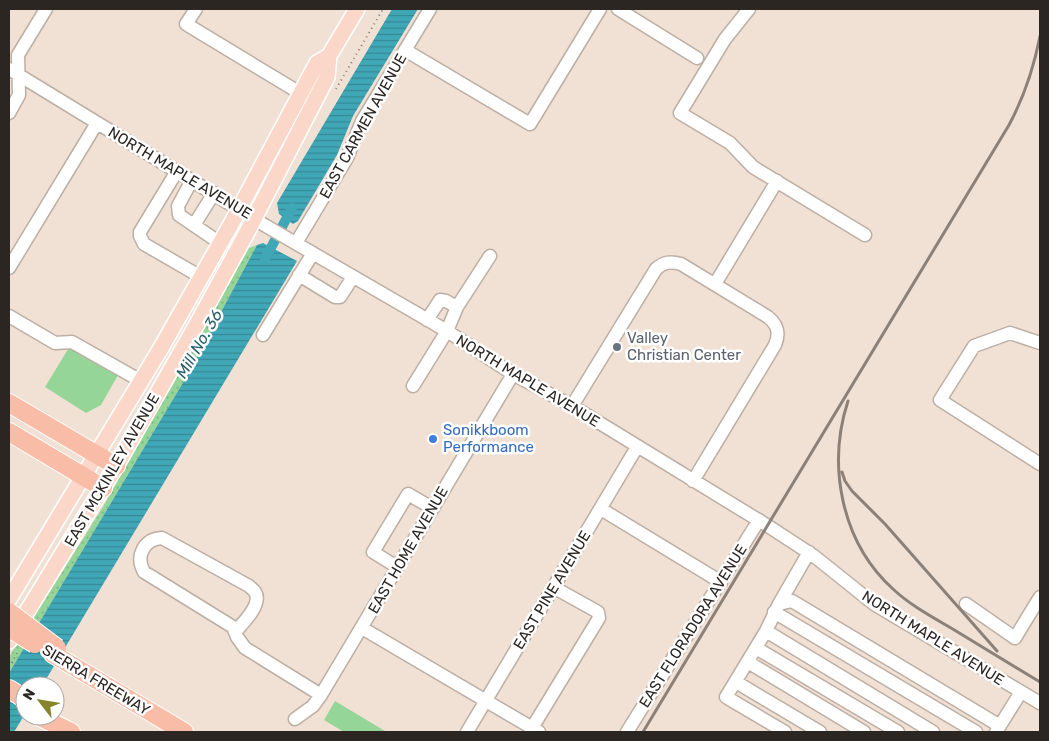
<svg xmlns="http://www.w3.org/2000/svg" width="1049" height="741" font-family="Rubik,sans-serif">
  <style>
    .grass { fill: #96d598 }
    .park { fill: url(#park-dots) }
    .water { fill: url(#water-rules) }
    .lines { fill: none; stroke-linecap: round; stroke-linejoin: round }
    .canal { stroke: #40a7b7; stroke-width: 10 }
    .minor-casing { stroke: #bdafa3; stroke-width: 15 }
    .major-casing { stroke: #fff; stroke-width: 18 }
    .highway-casing { stroke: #fff; stroke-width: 20 }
    .path { stroke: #897e76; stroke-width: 2; stroke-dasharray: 1 4; stroke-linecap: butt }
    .minor { stroke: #fff; stroke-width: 12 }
    .major { stroke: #fbd7ca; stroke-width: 15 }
    .highway { stroke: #f9bca7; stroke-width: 18 }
    .rail { stroke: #8c8179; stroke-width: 3 }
    .highway-bridge-casing { stroke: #fff; stroke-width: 20; stroke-linecap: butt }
    .highway-bridge { stroke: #f9bca7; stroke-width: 18 }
    .worship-dot { fill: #6b7280; stroke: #fff; stroke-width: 2 }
    .shop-dot { fill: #3f7fe0; stroke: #fff; stroke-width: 2 }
    .labels { text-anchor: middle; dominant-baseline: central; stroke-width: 5; stroke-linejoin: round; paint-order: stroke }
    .street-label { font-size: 15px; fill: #2c2622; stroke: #fff }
    .worship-label { font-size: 15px; fill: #5b616d; stroke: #fff; text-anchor: start }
    .shop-label { font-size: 15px; fill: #366cbe; stroke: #fff; text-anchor: start }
    .water-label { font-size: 16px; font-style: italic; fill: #29616a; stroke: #fff }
  </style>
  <defs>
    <pattern id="park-dots" width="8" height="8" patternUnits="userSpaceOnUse" patternTransform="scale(1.25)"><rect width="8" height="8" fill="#96d598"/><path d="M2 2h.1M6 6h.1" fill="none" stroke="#81b783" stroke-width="1.8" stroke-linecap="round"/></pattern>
    <pattern id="water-rules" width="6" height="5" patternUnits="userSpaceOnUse" patternTransform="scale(1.25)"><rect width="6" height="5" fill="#40a7b7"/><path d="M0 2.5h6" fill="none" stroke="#368894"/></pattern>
  </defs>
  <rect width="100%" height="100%" fill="#f0e1d4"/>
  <path class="grass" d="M 70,346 L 118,375 L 101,405 L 86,413 L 45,387 Z
    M 335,701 L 385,731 L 385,732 L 344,732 L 324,720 Z"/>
  <path class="park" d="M 257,245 L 184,381 L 9,673 L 9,657 L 104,505 L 249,248 Z"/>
  <path class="water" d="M 392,9 L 418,9 L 353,116 L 337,155 L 298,221 L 293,224 L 279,214 L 277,203 Z
    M 263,243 L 297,261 L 42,686 L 25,686 L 25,714 L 14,732 L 9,732 L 9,673 L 184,381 L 257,245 Z"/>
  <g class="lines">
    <path class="canal" d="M 265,259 L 292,208"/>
    <defs>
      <path id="minor" d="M 196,9 L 186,24 L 300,93
        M 618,9 L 697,58
        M 749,9 L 725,39 L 680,113 L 730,143 L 753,167 L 865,235
        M 405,50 L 530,124 L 600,9
        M 9,69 L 266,226 L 447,331 L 513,374 L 572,406 L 768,526 L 814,556 L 874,604 L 1040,703
        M 9,113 L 19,95 L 18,55 L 46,9
        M 177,171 L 140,232 L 140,236 L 144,244 L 201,277
        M 192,180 L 178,206 L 179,215 L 220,243
        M 194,225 L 214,193
        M 296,243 L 347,158 L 362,121 L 430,9
        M 9,268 L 97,123
        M 299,275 L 335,297 L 340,297 L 353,277
        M 715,284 L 777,181
        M 9,316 L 55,343 L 72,342 L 141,381
        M 427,320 L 440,300 L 446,301 L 457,307
        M 263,335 L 313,253
        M 1040,343 L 1010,333 L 974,346 L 940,400 L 1040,464
        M 413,386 L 447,331 L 457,307 L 490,256
        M 572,406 L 656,269 C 664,262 670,261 681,264 L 768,317 C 778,325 780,333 775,345 L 693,481
        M 601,509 L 721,582
        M 397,567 L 373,552 L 408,494 L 432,508
        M 779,604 L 809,552
        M 966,604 L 1015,638 L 1040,597
        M 774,612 L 976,732
        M 362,628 L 539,732
        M 766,631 L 933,732
        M 235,632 C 242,624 263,604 255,592 C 254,590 251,588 249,586 L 162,538 C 144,539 135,556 144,572 L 233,627 L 237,637 L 245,648 L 321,695
        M 756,648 L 898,732
        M 748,662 L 864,732
        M 736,682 L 820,732
        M 295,719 L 313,706 L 321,695 L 513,374
        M 532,728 L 599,618 L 598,612 L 553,587
        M 467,732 L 637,447
        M 627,732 L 759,520
        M 785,732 L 726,697 L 766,631 L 779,604 L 792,601 L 1000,726
        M 996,732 L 1021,692"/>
      <path id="major" d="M 9,599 L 161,348 L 230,226 L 317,63 L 329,56
        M 9,641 L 116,466 L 197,324 L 245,236 L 327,77 L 329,56 L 357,9"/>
      <path id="highway" d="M 9,403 L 116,466
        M 9,432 L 103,488
        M 53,654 L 184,732
        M 9,689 L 25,699
        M 38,716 L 71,732"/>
    </defs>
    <use href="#minor" class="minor-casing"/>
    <use href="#major" class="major-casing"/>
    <use href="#highway" class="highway-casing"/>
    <path class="path" d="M 336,89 L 383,9
      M 9,667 L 19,650"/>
    <use href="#minor" class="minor"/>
    <use href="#major" class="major"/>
    <use href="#highway" class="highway"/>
    <path class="rail" d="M 848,401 C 827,465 841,542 893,589 C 911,606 934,618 956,631 C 984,648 1012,665 1040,682
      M 842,472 L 845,481 L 852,491 L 885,524 L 997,651
      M 643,732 L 1009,125 C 1024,97 1034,67 1040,36"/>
    <defs>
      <path id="highway-bridge" d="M 9,612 L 57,648
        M 9,628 L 35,644"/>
    </defs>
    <use href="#highway-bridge" class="highway-bridge-casing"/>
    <use href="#highway-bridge" class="highway-bridge"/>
  </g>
  <circle class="worship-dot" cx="617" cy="347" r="5"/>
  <circle class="shop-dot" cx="433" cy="439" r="5"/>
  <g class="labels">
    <g class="street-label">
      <text transform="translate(363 126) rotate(-61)">EAST CARMEN AVENUE</text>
      <text transform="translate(180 173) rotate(31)">NORTH MAPLE AVENUE</text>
      <text transform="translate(528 381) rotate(31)">NORTH MAPLE AVENUE</text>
      <text transform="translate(112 470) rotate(-60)">EAST MCKINLEY AVENUE</text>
      <text transform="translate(408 550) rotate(-60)">EAST HOME AVENUE</text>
      <text transform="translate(552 590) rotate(-59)">EAST PINE AVENUE</text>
      <text transform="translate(693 626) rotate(-58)">EAST FLORADORA AVENUE</text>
      <text transform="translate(933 638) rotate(32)">NORTH MAPLE AVENUE</text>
      <text transform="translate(96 680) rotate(31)">SIERRA FREEWAY</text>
    </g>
    <g class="worship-label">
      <text x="627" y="338">Valley<tspan x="627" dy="17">Christian Center</tspan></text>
    </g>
    <g class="shop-label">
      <text x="443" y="430">Sonikkboom<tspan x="443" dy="17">Performance</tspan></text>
    </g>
    <g class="water-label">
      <text transform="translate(199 344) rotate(-60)">Mill No. 36</text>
    </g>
  </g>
  <rect width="1049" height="741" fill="none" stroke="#2c2622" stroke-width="20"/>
  <g transform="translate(40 701) rotate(301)"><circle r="24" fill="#ffffff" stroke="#aba8a7"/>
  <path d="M0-4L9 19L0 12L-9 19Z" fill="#86842d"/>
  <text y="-8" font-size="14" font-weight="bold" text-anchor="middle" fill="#2c2622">N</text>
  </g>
</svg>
